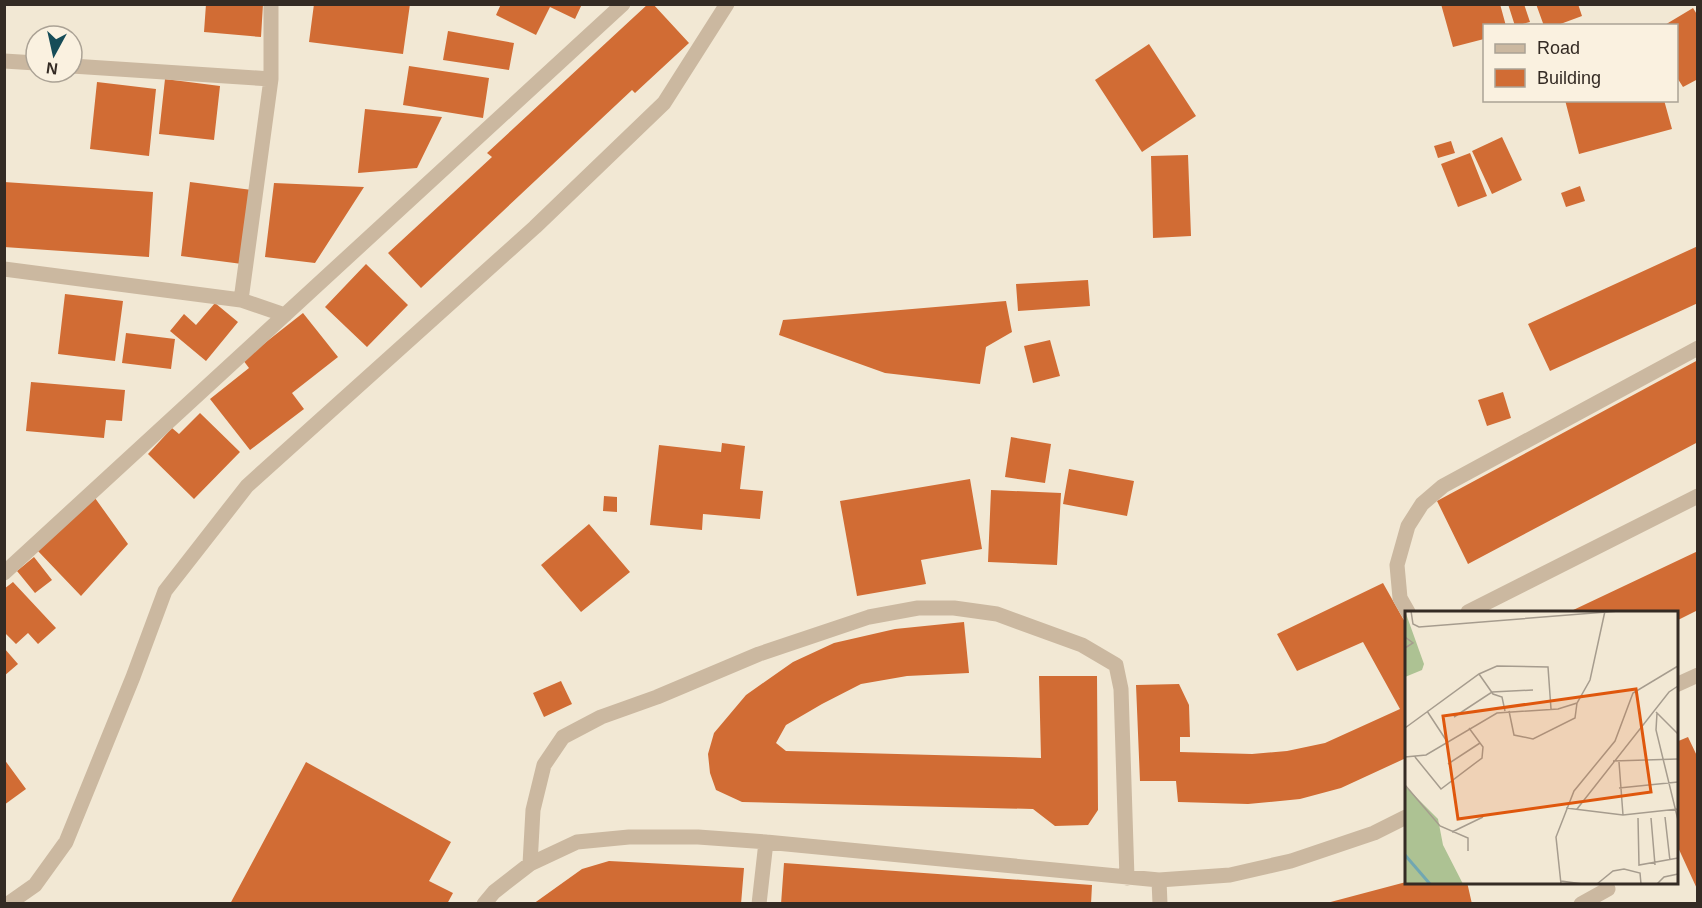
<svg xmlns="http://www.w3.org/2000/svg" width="1702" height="908" font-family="Arial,sans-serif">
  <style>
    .building { fill: #d16c34 }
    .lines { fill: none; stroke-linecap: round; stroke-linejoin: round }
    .minor { stroke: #cbb8a0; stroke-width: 15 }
    .inset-river { fill: none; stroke: #71a7b1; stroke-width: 3 }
    .inset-road { fill: none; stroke: #a69c8e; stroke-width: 1.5 }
    .view { fill: #df570d; fill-opacity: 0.15; stroke: #df570d; stroke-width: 3 }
    .inset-edge { fill: none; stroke: #342b24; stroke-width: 3 }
  </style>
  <rect width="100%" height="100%" fill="#f2e8d4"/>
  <path class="building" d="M 206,4 L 263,4 L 261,37 L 204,32 Z
    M 314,4 L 410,4 L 403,54 L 309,42 Z
    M 501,4 L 582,4 L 575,19 L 550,7 L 536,35 L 496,15 Z
    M 648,4 L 653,4 L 689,43 L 635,93 L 632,90 L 421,288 L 388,253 L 492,157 L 487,153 Z
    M 1441,4 L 1500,4 L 1506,26 L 1484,26 L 1484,39 L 1453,47 Z
    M 1508,4 L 1524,4 L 1530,22 L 1515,26 Z
    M 1536,4 L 1578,4 L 1582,16 L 1555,26 L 1544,26 Z
    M 1693,8 L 1698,16 L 1698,79 L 1683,87 L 1676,76 L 1676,26 L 1663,26 Z
    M 448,31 L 514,43 L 509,70 L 443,60 Z
    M 1149,44 L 1196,116 L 1142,152 L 1095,80 Z
    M 409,66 L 489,78 L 483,118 L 403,105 Z
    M 165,79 L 220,86 L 214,140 L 159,134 Z
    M 97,82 L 156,89 L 149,156 L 90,149 Z
    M 1565,100 L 1664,100 L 1672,129 L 1579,154 Z
    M 365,109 L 442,117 L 417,168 L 358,173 Z
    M 1502,137 L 1522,180 L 1492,194 L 1472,151 Z
    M 1451,141 L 1455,153 L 1438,158 L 1434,146 Z
    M 1470,153 L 1487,196 L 1458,207 L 1441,164 Z
    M 1188,155 L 1191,236 L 1153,238 L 1151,156 Z
    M 4,182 L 153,192 L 149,257 L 4,247 Z
    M 190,182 L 252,190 L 242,264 L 181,256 Z
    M 274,183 L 364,187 L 315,263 L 265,257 Z
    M 1580,186 L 1585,201 L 1566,207 L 1561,193 Z
    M 1698,246 L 1698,303 L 1550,371 L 1528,324 Z
    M 366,264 L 408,305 L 367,347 L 325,307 Z
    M 1088,280 L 1090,306 L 1018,311 L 1016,284 Z
    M 65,294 L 123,301 L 115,361 L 58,354 Z
    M 1006,301 L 1012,332 L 986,347 L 980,384 L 885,373 L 779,335 L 783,320 Z
    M 215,303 L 238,322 L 206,361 L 170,331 L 184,314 L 196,325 Z
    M 303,313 L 338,357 L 292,393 L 304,409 L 250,450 L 210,399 L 249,368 L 243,360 Z
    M 126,333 L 175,339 L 171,369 L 122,363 Z
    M 1050,340 L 1060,376 L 1033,383 L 1024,346 Z
    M 1698,360 L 1698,442 L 1468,564 L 1437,501 Z
    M 31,382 L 125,390 L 122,421 L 106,420 L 104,438 L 26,431 Z
    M 1503,392 L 1511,418 L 1487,426 L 1478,400 Z
    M 200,413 L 240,452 L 194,499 L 148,454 L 172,428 L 179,434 Z
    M 1011,437 L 1051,444 L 1045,483 L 1005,477 Z
    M 722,443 L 745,446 L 740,489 L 763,491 L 760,519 L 703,514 L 702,530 L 650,525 L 659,445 L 721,452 Z
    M 1069,469 L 1134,481 L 1127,516 L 1063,504 Z
    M 970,479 L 982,549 L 921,560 L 926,584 L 857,596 L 840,501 Z
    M 991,490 L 1061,493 L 1057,565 L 988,562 Z
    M 604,496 L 617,497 L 617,512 L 603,511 Z
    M 95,498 L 128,544 L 81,596 L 37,550 Z
    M 589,524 L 630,572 L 581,612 L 541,565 Z
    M 1698,551 L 1698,610 L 1676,621 L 1676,612 L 1569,612 Z
    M 34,557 L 52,580 L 35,593 L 17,571 Z
    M 13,582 L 56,628 L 38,644 L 28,633 L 16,644 L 4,632 L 4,589 Z
    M 1383,583 L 1406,624 L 1406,758 L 1341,788 L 1300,799 L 1248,804 L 1178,802 L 1176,781 L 1140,781 L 1136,685 L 1179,684 L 1189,705 L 1190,737 L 1180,737 L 1180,752 L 1252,754 L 1287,751 L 1325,743 L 1400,709 L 1363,642 L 1297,671 L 1277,634 Z
    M 964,622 L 969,673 L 907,676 L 861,684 L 822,704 L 786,725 L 776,743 L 786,751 L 1041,758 L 1039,676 L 1097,676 L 1098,810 L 1088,825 L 1055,826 L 1033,809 L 742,802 L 716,790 L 710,773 L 708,754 L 714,733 L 746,695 L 793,662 L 834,643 L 895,629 Z
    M 4,648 L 18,664 L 4,676 Z
    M 561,681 L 572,704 L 544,717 L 533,693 Z
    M 1688,737 L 1698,758 L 1698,891 L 1676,843 L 1676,742 Z
    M 4,759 L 26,789 L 4,805 Z
    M 306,762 L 451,842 L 429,881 L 453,893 L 447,904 L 230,904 Z
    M 609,861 L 744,868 L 741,904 L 533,904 L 582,869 Z
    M 784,863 L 1092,885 L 1091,904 L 781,904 Z
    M 1406,882 L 1467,882 L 1472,904 L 1323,904 Z"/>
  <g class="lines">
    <path class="minor" d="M 4,61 L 36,63
      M 72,66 L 271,79
      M 4,269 L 241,300 L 285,315
      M 241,300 L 271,79 L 271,4
      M 4,573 L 623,4
      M 1408,612 L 1400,598 L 1397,565 L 1408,526 L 1422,504 L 1443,486 L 1698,348
      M 1468,612 L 1698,496
      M 1676,685 L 1698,675
      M 530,864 L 533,810 L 544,765 L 563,737 L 601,717 L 657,697 L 759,654 L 869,617 L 918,608 L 954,608 L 997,614 L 1082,645 L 1116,665 L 1121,689 L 1127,878
      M 1159,880 L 1160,904
      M 8,904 L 35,885 L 66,842 L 133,677 L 165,591 L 247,486 L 535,227 L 664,103 L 727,4
      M 484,904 L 494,892 L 530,864 L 577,842 L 629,837 L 698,837 L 766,842 L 1159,880 L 1230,875 L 1291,861 L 1374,833 L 1406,817
      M 759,904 L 766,842
      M 1581,904 L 1608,889"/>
  </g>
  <g transform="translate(1405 611)">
    <rect width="273" height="273" fill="#f2e8d4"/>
    <path d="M 0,0 L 19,53 L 17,59 L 0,66 ZM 0,175 L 33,208 L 38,234 L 58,273 L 0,273 Z" fill="#adc293"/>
    <path class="inset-river" d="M 0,244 L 25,273"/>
    <path class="inset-road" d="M 6,0 L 8,13 L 14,16 L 214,0M 0,26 L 8,32 L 0,37M 74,63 L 88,83 L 97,86 L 100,100M 22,100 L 43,132M 104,100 L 109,124 L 128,128 L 170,107 L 172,92M 251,101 L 273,123M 252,102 L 251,119 L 273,209M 49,106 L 87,81 L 128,79M 0,117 L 74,63 L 92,55 L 143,56 L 146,98M 0,146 L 21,144 L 92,102 L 153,98 L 172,92 L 185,69 L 200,0M 10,146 L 36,178 L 77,147 L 78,136 L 64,117M 208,150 L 273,148M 214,151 L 218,204M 43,153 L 75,132M 0,174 L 35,215 L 63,227 L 63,240M 214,177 L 273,171M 161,197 L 218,204 L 273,198M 172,198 L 264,81 L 273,75M 260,206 L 265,250M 233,207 L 234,254 L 273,247M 246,207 L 250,254M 47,221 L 78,206M 156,270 L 178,273M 156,273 L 151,226 L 169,180 L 210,130 L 228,82 L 273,55M 192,273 L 208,260 L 219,258 L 235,262 L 236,273M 252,273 L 259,266 L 273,263"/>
    <path class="view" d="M 231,78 L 246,181 L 53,208 L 38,105 Z"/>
    <rect width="273" height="273" class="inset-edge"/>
  </g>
  <rect width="1702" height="908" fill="none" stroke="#342b24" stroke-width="12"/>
  <rect x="1483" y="24" width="195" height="78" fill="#faf1e0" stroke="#aba295" stroke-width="1.5"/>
  <rect x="1495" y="44" width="30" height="9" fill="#cbb8a0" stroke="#aba295" stroke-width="1.5"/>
  <text x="1537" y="54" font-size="18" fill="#342b24">Road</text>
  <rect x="1495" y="69" width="30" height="18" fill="#d16c34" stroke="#aba295" stroke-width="1.5"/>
  <text x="1537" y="84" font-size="18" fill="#342b24">Building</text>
  <g transform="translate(54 54) rotate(188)"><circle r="28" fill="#faf1e0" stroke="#aba295" stroke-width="1.5"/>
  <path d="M0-4.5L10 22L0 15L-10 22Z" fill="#164c58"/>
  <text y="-9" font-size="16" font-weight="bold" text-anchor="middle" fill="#342b24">N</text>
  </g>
</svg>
